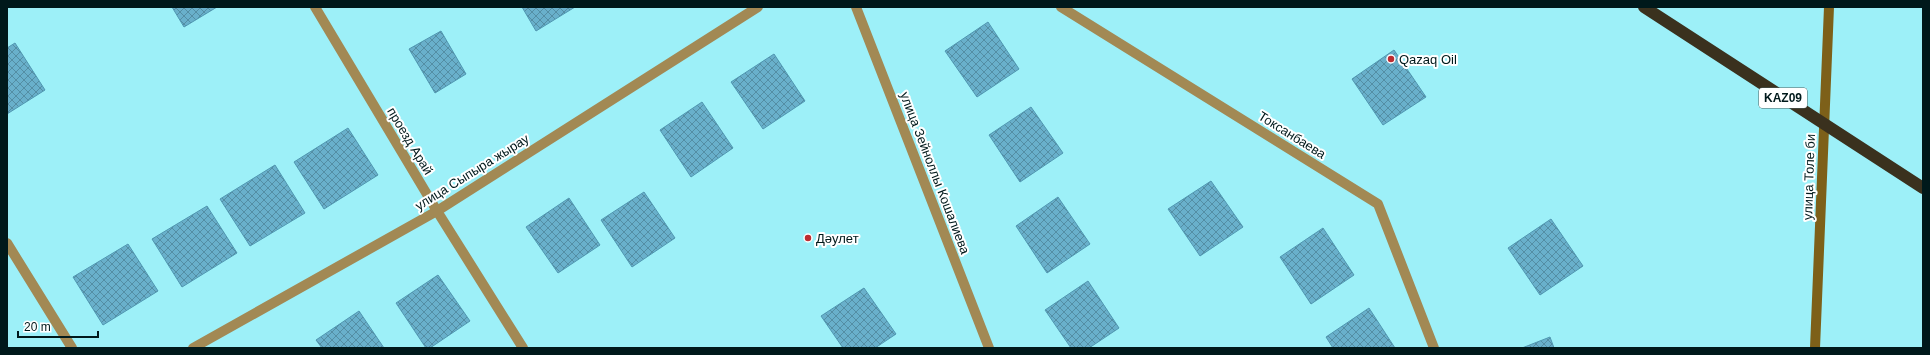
<svg xmlns="http://www.w3.org/2000/svg" width="1930" height="355" font-family="Helvetica,sans-serif">
  <style>
    .building { fill: url(#building-cross-hatch); stroke: #5097b1 }
    .lines { fill: none; stroke-linecap: round; stroke-linejoin: round }
    .street { stroke: #a28954; stroke-width: 10 }
    .secondary { stroke: #7d6019; stroke-width: 10 }
    .highway { stroke: #3a311e; stroke-width: 12 }
    .poi-dot { fill: #bc2c31; stroke: #fff; stroke-width: 1.5 }
    .labels { text-anchor: middle; dominant-baseline: central; stroke-width: 4; stroke-linejoin: round; paint-order: stroke }
    .shield { fill: #fff; stroke: #4c5e5f; stroke-width: 1 }
    .shield-label { font-size: 12px; font-weight: bold; fill: #00191b }
    .poi-label { font-size: 13px; fill: #00191b; stroke: #fff; text-anchor: start }
    .street-label { font-size: 13px; fill: #00191b; stroke: #fff }
  </style>
  <defs>
    <pattern id="building-cross-hatch" width="8" height="8" patternUnits="userSpaceOnUse"><rect width="8" height="8" fill="#69b0cb"/><path d="M0 0l8 8M0 8l8-8" fill="none" stroke="#548ea4"/></pattern>
  </defs>
  <rect width="100%" height="100%" fill="#9df0f8"/>
  <path class="building" d="M 172,7 L 217,7 L 184,27 Z
    M 522,7 L 575,7 L 536,31 Z
    M 988,22 L 1019,69 L 977,97 L 945,51 Z
    M 441,31 L 466,74 L 435,93 L 409,49 Z
    M 15,43 L 45,90 L 7,114 L 7,48 Z
    M 1394,50 L 1426,97 L 1383,125 L 1352,79 Z
    M 774,54 L 805,101 L 763,129 L 731,82 Z
    M 702,102 L 733,148 L 691,177 L 660,130 Z
    M 1031,107 L 1063,153 L 1020,182 L 989,135 Z
    M 348,128 L 378,175 L 324,209 L 294,162 Z
    M 275,165 L 305,213 L 250,246 L 220,199 Z
    M 1211,181 L 1243,227 L 1200,256 L 1168,209 Z
    M 644,192 L 675,238 L 632,267 L 601,220 Z
    M 1058,197 L 1090,244 L 1047,273 L 1016,226 Z
    M 569,198 L 600,245 L 558,273 L 526,227 Z
    M 207,206 L 237,253 L 182,287 L 152,239 Z
    M 1551,219 L 1583,266 L 1540,295 L 1508,248 Z
    M 1323,228 L 1354,275 L 1311,304 L 1280,257 Z
    M 128,244 L 158,291 L 103,325 L 73,277 Z
    M 438,275 L 470,321 L 430,348 L 426,348 L 396,303 Z
    M 1088,281 L 1119,328 L 1089,348 L 1071,348 L 1045,310 Z
    M 864,288 L 896,334 L 875,348 L 843,348 L 821,316 Z
    M 1369,308 L 1395,348 L 1333,348 L 1326,337 Z
    M 359,311 L 384,348 L 322,348 L 316,340 Z
    M 1550,337 L 1554,348 L 1522,348 Z"/>
  <g class="lines">
    <path class="street" d="M 315,7 L 437,211 L 523,348
      M 856,7 L 989,348
      M 1061,7 L 1378,204 L 1434,348
      M 7,243 L 72,348
      M 193,348 L 437,211 L 758,7"/>
    <path class="secondary" d="M 1815,348 L 1829,7"/>
    <path class="highway" d="M 1644,7 L 1923,188"/>
  </g>
  <g class="poi-dot">
    <circle cx="1391" cy="59" r="4"/>
    <circle cx="808" cy="238" r="4"/>
  </g>
  <g class="labels">
    <rect class="shield" x="1759" y="88" width="48" height="20" rx="3"/>
    <g class="shield-label">
      <text x="1783" y="98">KAZ09</text>
    </g>
    <g class="poi-label">
      <text x="1399" y="59">Qazaq Oil</text>
      <text x="816" y="238">Дәулет</text>
    </g>
    <g class="street-label">
      <text transform="translate(1292 135) rotate(32)">Токсанбаева</text>
      <text transform="translate(410 141) rotate(59)">проезд Арай</text>
      <text transform="translate(472 172) rotate(-32)">улица Сыпыра жырау</text>
      <text transform="translate(935 173) rotate(69)">улица Зейноллы Кошалиева</text>
      <text transform="translate(1809 177) rotate(-88)">улица Толе би</text>
    </g>
  </g>
  <rect width="1930" height="355" fill="none" stroke="#00191b" stroke-width="16"/>
  <path d="M18 331v6h80v-6" fill="none" stroke="#00191b" stroke-width="2"/>
  <text x="24" y="331" font-size="12" fill="#00191b" stroke="#ffffff" stroke-width="3" paint-order="stroke">20 m</text>
</svg>
